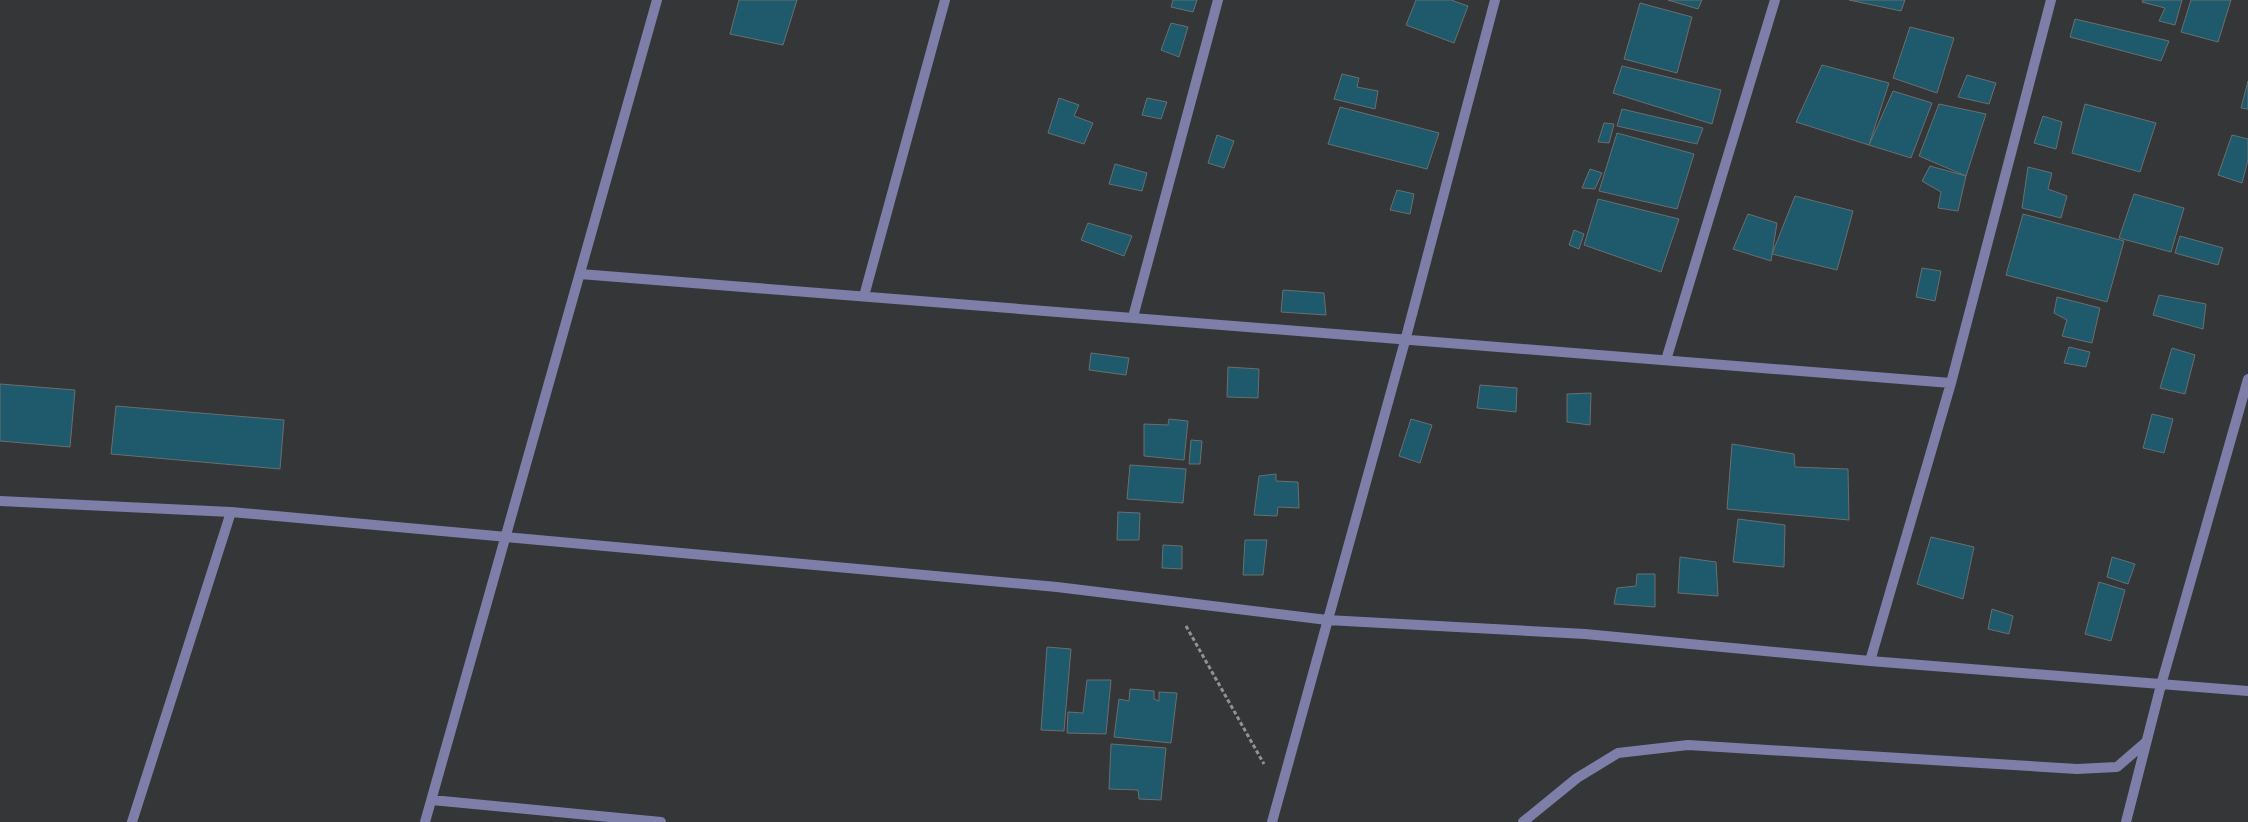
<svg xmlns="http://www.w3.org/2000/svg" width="2248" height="822" font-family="Mulish,sans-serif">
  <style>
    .building { fill: #1e5a6b; stroke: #6a6e6f }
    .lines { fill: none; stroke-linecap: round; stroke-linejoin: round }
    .path { stroke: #909294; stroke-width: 3; stroke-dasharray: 4 2.5; stroke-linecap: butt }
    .lane { stroke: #7d7fa9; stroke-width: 10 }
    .street { stroke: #7d7fa9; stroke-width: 10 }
  </style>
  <rect width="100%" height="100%" fill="#343638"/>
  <path class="building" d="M 739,0 L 797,0 L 783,45 L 730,34 Z
    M 1173,0 L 1197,0 L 1193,12 L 1171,7 Z
    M 1416,0 L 1451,0 L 1468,6 L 1454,43 L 1406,25 Z
    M 1668,0 L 1702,0 L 1698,9 Z
    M 1849,0 L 1905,0 L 1901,11 Z
    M 2143,0 L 2182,0 L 2175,25 L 2159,21 L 2165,8 L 2142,2 Z
    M 2191,0 L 2231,0 L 2218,42 L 2181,32 Z
    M 1640,3 L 1692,17 L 1677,73 L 1624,59 Z
    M 2075,19 L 2169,41 L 2161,61 L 2070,37 Z
    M 1171,23 L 1188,27 L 1179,57 L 1161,50 Z
    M 1910,27 L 1954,38 L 1937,93 L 1893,78 Z
    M 1822,65 L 1889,83 L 1869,145 L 1796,122 Z
    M 1622,66 L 1721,90 L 1712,124 L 1613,93 Z
    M 1342,74 L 1359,78 L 1357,87 L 1378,91 L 1375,109 L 1334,99 Z
    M 1967,75 L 1996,83 L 1989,104 L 1958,97 Z
    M 2248,81 L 2248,109 L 2241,108 Z
    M 1893,91 L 1932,103 L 1911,158 L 1869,145 Z
    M 1059,98 L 1079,105 L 1074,116 L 1093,123 L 1084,144 L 1048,133 Z
    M 1147,98 L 1167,102 L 1161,119 L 1142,115 Z
    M 1939,104 L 1986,114 L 1966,176 L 1919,156 Z
    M 2085,104 L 2156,123 L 2140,172 L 2072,153 Z
    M 1340,107 L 1439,133 L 1427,169 L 1328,144 Z
    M 1622,109 L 1703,128 L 1697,144 L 1617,126 Z
    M 2043,116 L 2062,122 L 2056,149 L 2034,143 Z
    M 1604,123 L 1614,124 L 1609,143 L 1598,142 Z
    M 1617,133 L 1694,154 L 1677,209 L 1599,191 Z
    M 1217,135 L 1234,141 L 1224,168 L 1208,163 Z
    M 2232,135 L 2248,139 L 2248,160 L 2242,183 L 2218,175 Z
    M 1115,164 L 1147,173 L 1142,191 L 1109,184 Z
    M 1930,166 L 1966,176 L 1958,211 L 1938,208 L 1941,192 L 1922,181 Z
    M 2028,167 L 2052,173 L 2048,189 L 2067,196 L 2061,218 L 2022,208 Z
    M 1590,169 L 1602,173 L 1595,189 L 1582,188 Z
    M 1397,190 L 1414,194 L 1410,214 L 1390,210 Z
    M 2134,194 L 2184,208 L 2171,252 L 2119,238 Z
    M 1795,196 L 1853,211 L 1837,270 L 1772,254 Z
    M 1598,199 L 1679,219 L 1661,272 L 1584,245 Z
    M 1748,214 L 1777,223 L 1771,261 L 1733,249 Z
    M 2023,214 L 2124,241 L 2107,302 L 2006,275 Z
    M 1088,223 L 1132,236 L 1124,256 L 1081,240 Z
    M 1574,230 L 1584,234 L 1579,249 L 1569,245 Z
    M 2180,236 L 2223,248 L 2218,265 L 2175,253 Z
    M 1922,268 L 1941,271 L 1935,301 L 1916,297 Z
    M 1283,290 L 1324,293 L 1326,315 L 1281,312 Z
    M 2159,295 L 2206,304 L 2203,329 L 2153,315 Z
    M 2057,297 L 2100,308 L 2092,343 L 2062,336 L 2067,320 L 2054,313 Z
    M 2069,347 L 2090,352 L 2086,367 L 2064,363 Z
    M 2172,348 L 2195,355 L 2185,394 L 2160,388 Z
    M 1091,353 L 1129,358 L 1126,375 L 1089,370 Z
    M 1228,367 L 1259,369 L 1258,398 L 1227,397 Z
    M 0,384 L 75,390 L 70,447 L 0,441 Z
    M 1480,385 L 1517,388 L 1516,412 L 1477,408 Z
    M 1591,393 L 1590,425 L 1567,422 L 1567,394 Z
    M 116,406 L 284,420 L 280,469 L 111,454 Z
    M 2152,414 L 2173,419 L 2164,453 L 2143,448 Z
    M 1169,419 L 1188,421 L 1184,460 L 1144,456 L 1144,424 L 1168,425 Z
    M 1411,419 L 1432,425 L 1420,463 L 1399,456 Z
    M 1191,440 L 1202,441 L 1200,464 L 1189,464 Z
    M 1732,444 L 1794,454 L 1795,467 L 1848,469 L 1849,520 L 1727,509 Z
    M 1130,465 L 1186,469 L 1183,503 L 1127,499 Z
    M 1276,474 L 1276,481 L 1298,482 L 1299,508 L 1278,507 L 1277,516 L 1254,515 L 1259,476 Z
    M 1118,512 L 1140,513 L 1139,540 L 1117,540 Z
    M 1738,519 L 1785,525 L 1784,567 L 1733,562 Z
    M 1931,537 L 1974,547 L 1963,599 L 1917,584 Z
    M 1245,540 L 1267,540 L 1263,575 L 1243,575 Z
    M 1163,545 L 1182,546 L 1182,569 L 1162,568 Z
    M 1680,557 L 1716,562 L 1718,596 L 1678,593 Z
    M 2112,557 L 2135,564 L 2128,584 L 2107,577 Z
    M 1637,574 L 1655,574 L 1655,607 L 1614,604 L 1617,588 L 1636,586 Z
    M 2099,582 L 2125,590 L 2111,641 L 2085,634 Z
    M 1992,609 L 2013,616 L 2009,634 L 1988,629 Z
    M 1047,647 L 1071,649 L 1064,731 L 1041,730 Z
    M 1087,680 L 1111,680 L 1106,734 L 1067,733 L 1068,712 L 1083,713 Z
    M 1130,689 L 1154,691 L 1154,699 L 1159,701 L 1159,692 L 1177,693 L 1171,743 L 1114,737 L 1119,699 L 1129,701 Z
    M 1111,744 L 1166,748 L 1161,800 L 1139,799 L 1138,790 L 1109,789 Z"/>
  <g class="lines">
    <path class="path" d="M 1186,626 L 1264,764"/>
    <path class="lane" d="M 1523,822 L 1577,778 L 1618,753 L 1688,745 L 2077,769 L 2117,767 L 2146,742"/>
    <path class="street" d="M 580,274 L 1951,383
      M 864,296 L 945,0
      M 1133,317 L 1218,0
      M 1666,360 L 1775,0
      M 0,501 L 231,512 L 1057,587 L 1327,620 L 1585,634 L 1870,661 L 2248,691
      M 1870,661 L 1951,383 L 2051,0
      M 432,800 L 661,822
      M 132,822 L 231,512
      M 425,822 L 657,0
      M 1272,822 L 1405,341 L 1495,0
      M 2126,822 L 2161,685 L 2248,379"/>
  </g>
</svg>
